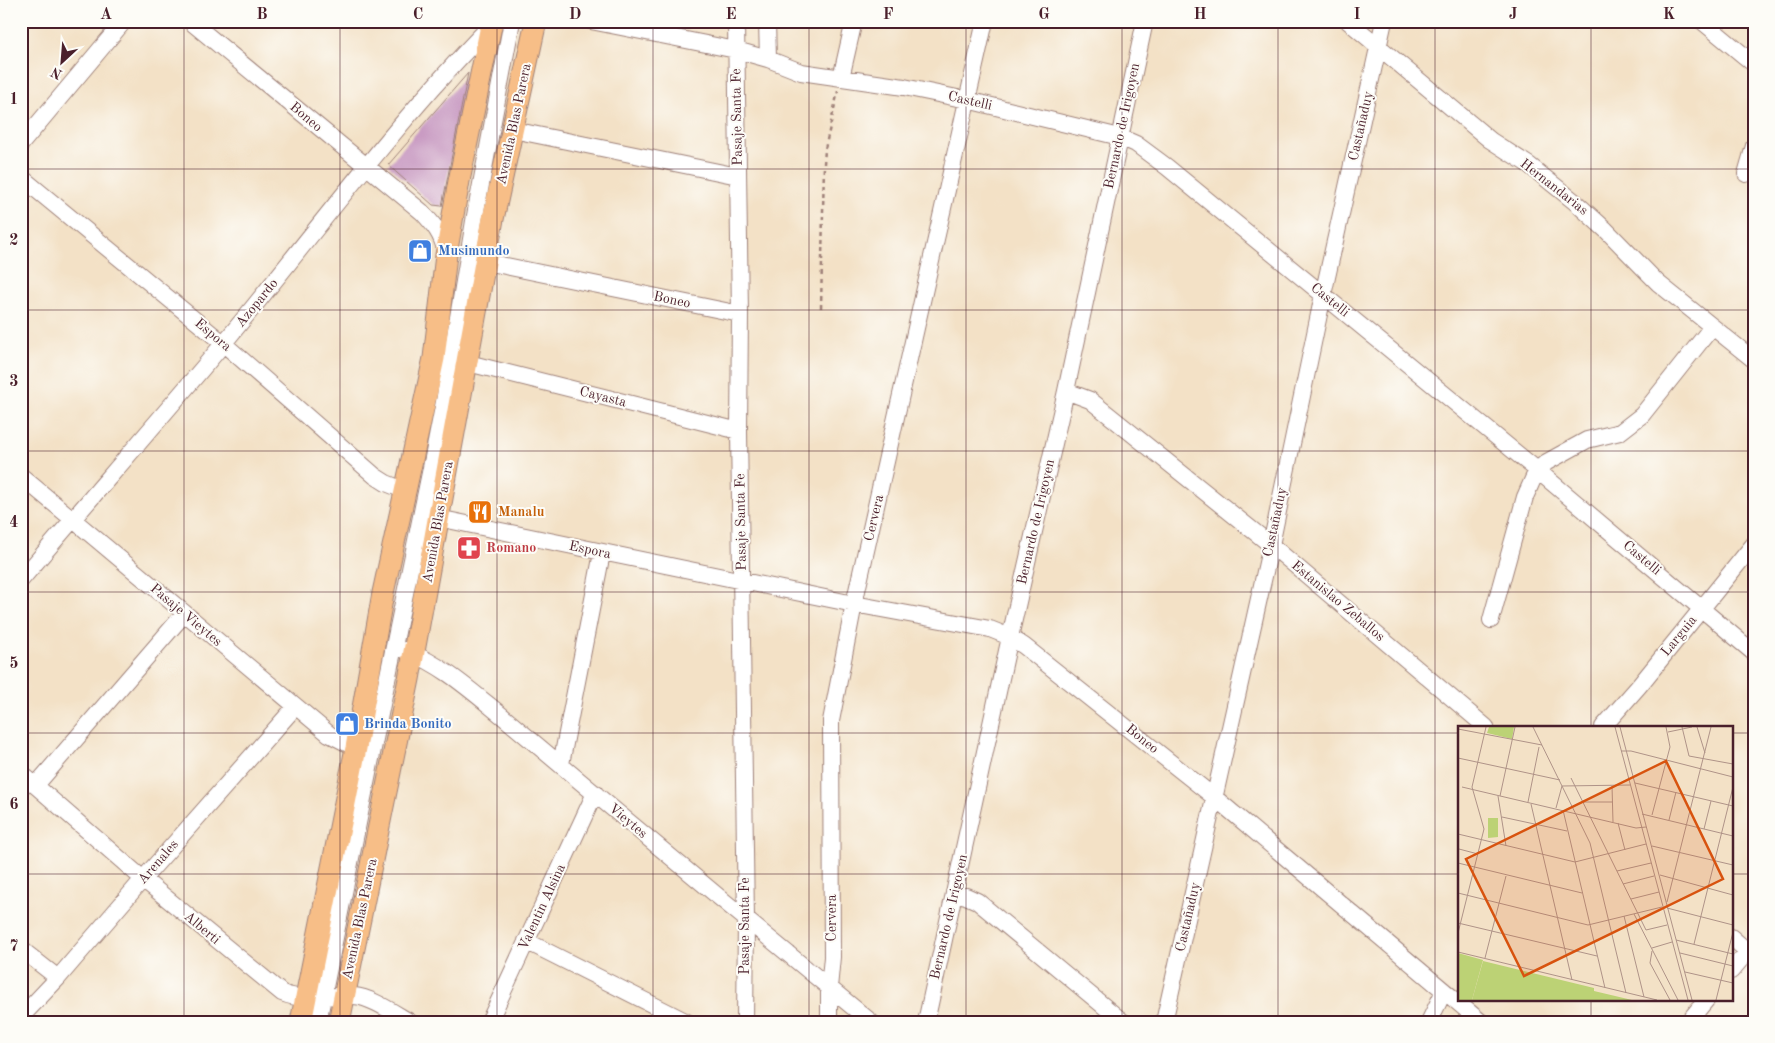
<svg xmlns="http://www.w3.org/2000/svg" width="1775" height="1043" font-family="'Old Standard TT',serif">
  <style>
    .building { fill: #c99bc3 }
    .lines { fill: none; stroke-linecap: round; stroke-linejoin: round }
    .minor-casing { stroke: #9e8078; stroke-width: 18 }
    .major-casing { stroke: #9e8078; stroke-width: 23 }
    .path { stroke: #9e8078; stroke-width: 2.5; stroke-dasharray: 4 4; stroke-linecap: butt }
    .minor { stroke: #fff; stroke-width: 16 }
    .major { stroke: #f7be87; stroke-width: 21 }
    .grid { fill: none; stroke: #4a1f2b; stroke-width: 1; stroke-opacity: 0.55 }
    .labels { text-anchor: middle; dominant-baseline: central; stroke-width: 4; stroke-linejoin: round; paint-order: stroke }
    .street-label { font-size: 14px; fill: #4a1f2b; stroke: #fdfcf7 }
    .shop-label { font-size: 14px; font-weight: bold; fill: #366cbe; stroke: #fdfcf7; text-anchor: start }
    .food-label { font-size: 14px; font-weight: bold; fill: #c56008; stroke: #fdfcf7; text-anchor: start }
    .health-label { font-size: 14px; font-weight: bold; fill: #be3a42; stroke: #fdfcf7; text-anchor: start }
    .inset-road { fill: none; stroke: #af9388; stroke-width: 1 }
    .view { fill: #d8530f; fill-opacity: 0.15; stroke: #d8530f; stroke-width: 2.5 }
    .inset-edge { fill: none; stroke: #4a1f2b; stroke-width: 2.5 }
    .neatline { fill: none; stroke: #4a1f2b; stroke-width: 2 }
    .grid-label { font-size: 16px; text-anchor: middle; font-weight: bold; fill: #4a1f2b }
  </style>
  <rect width="100%" height="100%" fill="#fdfcf7"/>
  <filter id="ink" filterUnits="userSpaceOnUse"><feTurbulence type="fractalNoise" baseFrequency=".02" numOctaves="2"/><feDisplacementMap in="SourceGraphic" scale="10" xChannelSelector="R" yChannelSelector="G"/><feConvolveMatrix kernelMatrix="1 2 1 2 8 2 1 2 1" color-interpolation-filters="sRGB"/></filter>
  <filter id="wash" filterUnits="userSpaceOnUse"><feTurbulence type="fractalNoise" baseFrequency=".0096" numOctaves="4" result="noise"/><feDisplacementMap in="SourceGraphic" scale="20" xChannelSelector="R" yChannelSelector="G"/><feGaussianBlur stdDeviation="1.12" result="paint"/><feColorMatrix in="noise" values="0 0 0 0 0 0 0 0 0 0 0 0 0 0 0 0 0 1.4 0 .05"/><feComposite in="paint" operator="in"/></filter>
  <g filter="url(#wash)">
    <rect width="100%" height="100%" fill="#f3e1c6"/>
    <g id="blocks">
      <path class="building" d="M 468,73 L 442,206 L 433,205 L 388,165 Z"/>
    </g>
  </g>
  <g filter="url(#ink)">
    <use href="#blocks" fill-opacity="0" stroke="#9e8078" stroke-width="1"/>
    <g class="lines">
      <defs>
        <path id="minor" d="M 190,21 L 422,212 C 435,226 441,233 446,252
          M 591,21 L 736,50 L 768,59 L 801,72 L 904,87 L 967,100 L 1120,137 L 1136,144 L 1167,167 L 1537,470 L 1754,653
          M 736,21 L 740,314 L 739,431 L 746,920 L 745,1022
          M 767,21 L 768,59
          M 1348,21 L 1490,140 L 1529,165 L 1575,202 L 1606,230 L 1658,283 L 1754,360
          M 1702,21 L 1754,64
          M 841,78 L 854,21
          M 513,130 L 738,176
          M 21,144 L 124,21
          M 1746,174 L 1754,146
          M 21,177 L 224,344 L 375,476 L 386,483 L 406,491
          M 486,262 L 740,314
          M 468,363 L 739,431
          M 1066,391 L 1090,400 L 1271,545 L 1486,727
          M 21,476 L 329,734 L 356,748
          M 438,518 L 854,604 L 990,629 L 1010,637 L 1024,646 L 1214,797 L 1481,1022
          M 21,580 C 88,501 157,423 223,344 C 312,237 394,124 491,25
          M 1491,620 L 1525,497 L 1537,470 L 1547,462 L 1587,440 L 1620,432 L 1642,415 L 1712,327
          M 405,650 C 444,666 469,689 501,715 C 532,741 563,767 594,793 C 686,870 778,946 871,1022
          M 1603,727 L 1639,686 L 1754,544
          M 561,764 L 602,553
          M 21,773 L 143,879 L 282,993 C 306,1003 329,994 354,996 C 371,997 394,1013 410,1022
          M 36,785 L 184,614
          M 954,893 L 966,896 L 977,901 L 1123,1022
          M 1731,937 L 1754,957
          M 526,941 L 687,1022
          M 21,949 L 58,978
          M 1731,971 L 1754,944
          M 21,1017 L 58,978 L 143,879 L 295,707
          M 318,1022 L 380,714 L 430,473 L 444,402 L 474,221 L 512,21
          M 489,1022 L 595,793
          M 829,1022 L 829,988 L 832,957 L 831,721 L 854,604 L 985,21
          M 926,1022 L 1010,637 L 1066,391 L 1145,21
          M 1164,1022 L 1271,545 L 1323,295 L 1384,21
          M 1429,1022 L 1444,991
          M 1688,1022 L 1707,999"/>
        <path id="major" d="M 301,1022 L 356,748 L 383,593 L 428,386 L 434,358 L 446,255 L 459,181 L 492,21
          M 339,1022 L 409,679 L 493,219 L 536,21"/>
      </defs>
      <use href="#minor" class="minor-casing"/>
      <use href="#major" class="major-casing"/>
      <path class="path" d="M 821,308 L 824,164 L 825,149 L 838,91"/>
      <use href="#minor" class="minor"/>
      <use href="#major" class="major"/>
    </g>
  </g>
  <path class="grid" d="M 184,21 L 184,1022M 340,21 L 340,1022M 497,21 L 497,1022M 653,21 L 653,1022M 809,21 L 809,1022M 966,21 L 966,1022M 1122,21 L 1122,1022M 1278,21 L 1278,1022M 1435,21 L 1435,1022M 1591,21 L 1591,727M 21,169 L 1754,169M 21,310 L 1754,310M 21,451 L 1754,451M 21,592 L 1754,592M 21,733 L 1459,733M 1731,733 L 1754,733M 21,874 L 1459,874M 1731,874 L 1754,874M 1591,999 L 1591,1022"/>
  <defs>
    <symbol id="shop-square" viewBox="-11 -11 22 22"><rect x="-9" y="-9" width="18" height="18" rx="4" fill="#3f7fe0" stroke="#fdfcf7"/><path d="M-5-2.5h2.3a2.7 3.5 0 0 1 5.4 0H5L5.5 6h-11ZM-1.5-2.5h3a1.5 2.3 0 0 0-3 0Z" fill="#fff"/></symbol>
    <symbol id="restaurant-square" viewBox="-11 -11 22 22"><rect x="-9" y="-9" width="18" height="18" rx="4" fill="#e8710a" stroke="#fdfcf7"/><path d="M-5-6h1v4h1v-4h1v4h1v-4h1v5L-1.5 .5V6h-2V.5L-5-1ZM5-6V6H3V1.5H1.5Q1.5-4 5-6Z" fill="#fff"/></symbol>
    <symbol id="pharmacy-square" viewBox="-11 -11 22 22"><rect x="-9" y="-9" width="18" height="18" rx="4" fill="#e0444e" stroke="#fdfcf7"/><path d="M-2-6h4v4h4v4h-4v4h-4v-4h-4v-4h4Z" fill="#fff"/></symbol>
  </defs>
  <g fill-rule="evenodd">
    <use href="#shop-square" x="406" y="237" width="28" height="28"/>
    <use href="#restaurant-square" x="466" y="498" width="28" height="28"/>
    <use href="#pharmacy-square" x="455" y="534" width="28" height="28"/>
    <use href="#shop-square" x="333" y="710" width="28" height="28"/>
  </g>
  <g class="labels">
    <g class="street-label">
      <text transform="translate(970 101) rotate(13)">Castelli</text>
      <text transform="translate(306 117) rotate(40)">Boneo</text>
      <text transform="translate(737 117) rotate(-91)">Pasaje Santa Fe</text>
      <text transform="translate(514 124) rotate(-78)">Avenida Blas Parera</text>
      <text transform="translate(1122 126) rotate(-78)">Bernardo de Irigoyen</text>
      <text transform="translate(1361 126) rotate(-77)">Castañaduy</text>
      <text transform="translate(1554 187) rotate(38)">Hernandarias</text>
      <text transform="translate(672 300) rotate(12)">Boneo</text>
      <text transform="translate(1330 300) rotate(39)">Castelli</text>
      <text transform="translate(257 303) rotate(-51)">Azopardo</text>
      <text transform="translate(213 335) rotate(40)">Espora</text>
      <text transform="translate(603 397) rotate(14)">Cayasta</text>
      <text transform="translate(874 518) rotate(-77)">Cervera</text>
      <text transform="translate(438 522) rotate(-80)">Avenida Blas Parera</text>
      <text transform="translate(741 522) rotate(-91)">Pasaje Santa Fe</text>
      <text transform="translate(1036 522) rotate(-77)">Bernardo de Irigoyen</text>
      <text transform="translate(1275 522) rotate(-78)">Castañaduy</text>
      <text transform="translate(590 550) rotate(12)">Espora</text>
      <text transform="translate(1642 558) rotate(40)">Castelli</text>
      <text transform="translate(1338 601) rotate(40)">Estanislao Zeballos</text>
      <text transform="translate(186 615) rotate(40)">Pasaje Vieytes</text>
      <text transform="translate(1679 636) rotate(-51)">Larguia</text>
      <text transform="translate(1142 739) rotate(39)">Boneo</text>
      <text transform="translate(628 821) rotate(40)">Vieytes</text>
      <text transform="translate(158 862) rotate(-49)">Arenales</text>
      <text transform="translate(542 907) rotate(-65)">Valentin Alsina</text>
      <text transform="translate(949 917) rotate(-77)">Bernardo de Irigoyen</text>
      <text transform="translate(1188 917) rotate(-77)">Castañaduy</text>
      <text transform="translate(832 918) rotate(-90)">Cervera</text>
      <text transform="translate(360 919) rotate(-78)">Avenida Blas Parera</text>
      <text transform="translate(745 926) rotate(-90)">Pasaje Santa Fe</text>
      <text transform="translate(202 928) rotate(40)">Alberti</text>
    </g>
    <g class="shop-label">
      <text x="438" y="251">Musimundo</text>
      <text x="364" y="724">Brinda Bonito</text>
    </g>
    <g class="food-label">
      <text x="498" y="512">Manalu</text>
    </g>
    <g class="health-label">
      <text x="486" y="548">Romano</text>
    </g>
  </g>
  <g transform="translate(1458 726)">
    <rect width="275" height="275" fill="#f3e1c6"/>
    <path d="M 0,227 L 25,234 L 14,274 L 0,274 Z" fill="#bcd275"/>
    <path d="M 31,1 L 56,1 L 54,13 L 29,7 ZM 30,92 L 40,92 L 40,111 L 30,112 ZM 25,235 L 136,262 L 136,265 L 174,274 L 14,274 Z" fill="#bcd275"/>
    <path class="inset-road" d="M 75,1 L 132,117 L 168,267M 157,1 L 230,274M 162,1 L 234,274M 224,1 L 231,30 L 275,38M 239,1 L 247,27M 0,3 L 84,19M 210,6 L 234,1M 163,25 L 173,25 L 275,51M 0,32 L 102,54M 113,52 L 188,204 L 209,199M 177,57 L 275,80M 154,60 L 155,96M 4,61 L 178,102 L 188,101M 40,70 L 48,120M 42,70 L 57,1M 70,76 L 81,21M 124,76 L 155,76M 73,78 L 114,254M 98,82 L 104,60 L 172,59M 105,84 L 147,262M 184,88 L 275,110M 194,89 L 212,21 L 208,1M 44,91 L 109,105M 211,94 L 218,66M 160,97 L 167,124M 246,103 L 253,75M 0,108 L 117,136 L 188,118M 194,120 L 275,139M 1,123 L 20,128M 0,137 L 124,167M 159,145 L 193,137M 202,149 L 275,169M 165,158 L 196,150M 0,167 L 130,199 L 204,181M 173,173 L 201,166M 209,176 L 253,1M 209,182 L 275,199M 176,188 L 220,274M 166,190 L 186,271M 0,197 L 139,230M 0,207 L 26,103 L 14,61 L 28,1M 218,214 L 275,228M 236,218 L 275,61M 194,222 L 214,216M 194,225 L 192,237 L 212,274M 0,226 L 199,274M 222,227 L 275,240M 27,232 L 48,150M 227,246 L 275,257M 258,274 L 275,206"/>
    <path class="view" d="M 208,35 L 265,153 L 66,250 L 8,133 Z"/>
    <rect width="275" height="275" class="inset-edge"/>
  </g>
  <rect width="1775" height="1043" fill="none" stroke="#fdfcf7" stroke-width="55"/>
  <g transform="translate(62 62) rotate(206)" stroke="#fdfcf7" stroke-width="4" paint-order="stroke">
  <path d="M0-4L9 19L0 12L-9 19Z" fill="#4a1f2b"/>
  <text y="-8" font-size="14" font-weight="bold" text-anchor="middle" fill="#4a1f2b">N</text>
  </g>
  <rect x="28" y="28" width="1720" height="988" class="neatline"/>
  <g class="grid-label">
    <text x="106" y="19">A</text>
    <text x="262" y="19">B</text>
    <text x="418" y="19">C</text>
    <text x="575" y="19">D</text>
    <text x="731" y="19">E</text>
    <text x="888" y="19">F</text>
    <text x="1044" y="19">G</text>
    <text x="1200" y="19">H</text>
    <text x="1357" y="19">I</text>
    <text x="1513" y="19">J</text>
    <text x="1669" y="19">K</text>
    <text x="14" y="104">1</text>
    <text x="14" y="245">2</text>
    <text x="14" y="386">3</text>
    <text x="14" y="527">4</text>
    <text x="14" y="668">5</text>
    <text x="14" y="809">6</text>
    <text x="14" y="951">7</text>
  </g>
</svg>
